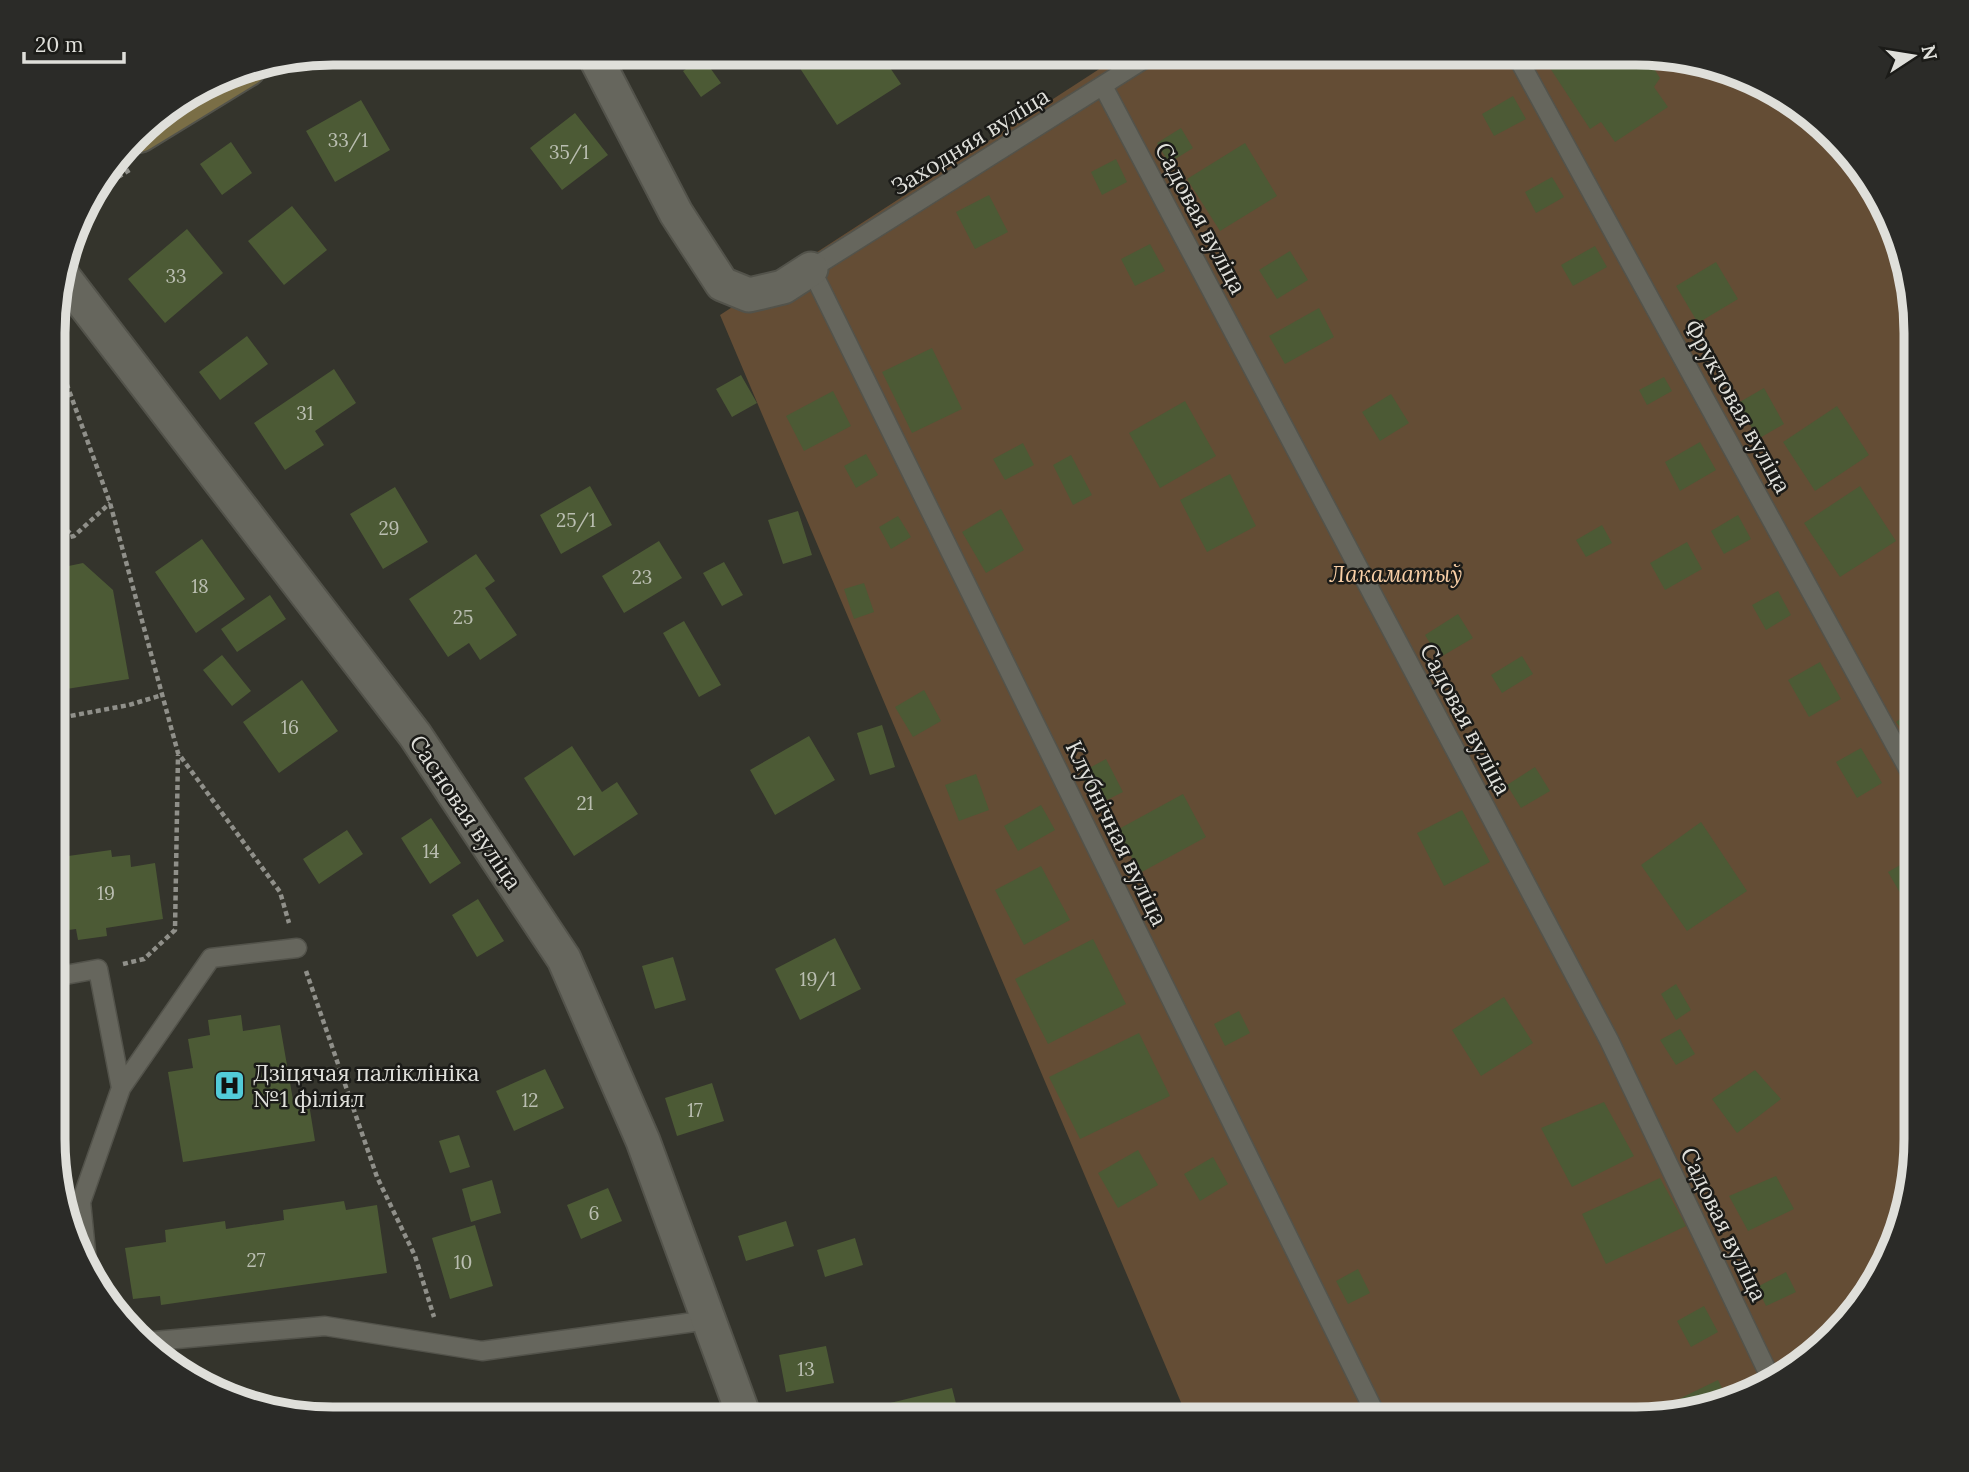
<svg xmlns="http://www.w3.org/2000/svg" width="1969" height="1472" font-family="Lora,serif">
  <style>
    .built { fill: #3e3e2f }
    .green { fill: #644d35 }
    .building { fill: #4c5a35 }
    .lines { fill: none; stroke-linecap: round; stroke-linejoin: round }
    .service-casing { stroke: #53534b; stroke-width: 21 }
    .minor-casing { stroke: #53534b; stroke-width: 37 }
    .secondary-casing { stroke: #53534b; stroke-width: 42 }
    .path { stroke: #90908a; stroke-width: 4.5; stroke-dasharray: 5 3.5; stroke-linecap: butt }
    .service { stroke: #66665d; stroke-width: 18 }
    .minor { stroke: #66665d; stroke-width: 33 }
    .secondary { stroke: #7a6e46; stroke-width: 38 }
    .labels { text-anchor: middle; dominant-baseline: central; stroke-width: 5; stroke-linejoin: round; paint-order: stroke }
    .number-label { font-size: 19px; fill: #babeb1 }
    .street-label { font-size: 23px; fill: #dfdfda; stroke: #1b1b18 }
    .park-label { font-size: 23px; font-style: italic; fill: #f9cfa6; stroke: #1b1b18 }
    .poi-label { font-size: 23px; fill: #dfdfda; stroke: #1b1b18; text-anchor: start }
    .rim { fill: none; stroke: #dfdfda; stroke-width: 9 }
  </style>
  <rect width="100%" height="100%" fill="#34342c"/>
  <path class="built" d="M 645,1404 L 655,1419 L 520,1419 Z"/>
  <path class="green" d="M 1124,53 L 1654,53 L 1743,74 L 1821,122 L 1888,209 L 1916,333 L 1916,1158 L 1895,1247 L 1847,1324 L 1760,1391 L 1636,1419 L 1361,1419 L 1353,1404 L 1246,1419 L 1188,1419 L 720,315 Z"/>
  <path class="building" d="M 474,53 L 505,53 L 486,68 Z
    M 790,53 L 880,53 L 901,84 L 837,125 Z
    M 1566,53 L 1644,53 L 1660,78 L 1654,87 L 1668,107 L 1615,142 L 1601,122 L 1590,129 L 1548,65 Z
    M 703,58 L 721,83 L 701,97 L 683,71 Z
    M 1513,96 L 1526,119 L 1494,136 L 1482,114 Z
    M 361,100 L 390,150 L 335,182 L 306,131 Z
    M 575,113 L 608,155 L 562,190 L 530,148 Z
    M 1181,128 L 1193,148 L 1169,163 L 1157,143 Z
    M 231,142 L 252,173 L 222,195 L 200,164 Z
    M 1245,143 L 1277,196 L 1220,231 L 1187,179 Z
    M 1116,159 L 1127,182 L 1102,195 L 1091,172 Z
    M 1552,177 L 1564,197 L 1536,213 L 1525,192 Z
    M 989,195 L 1008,232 L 975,249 L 956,212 Z
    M 292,206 L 327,250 L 284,285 L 248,241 Z
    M 187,229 L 223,273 L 165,323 L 128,279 Z
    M 1150,244 L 1165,271 L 1135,286 L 1121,259 Z
    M 1595,246 L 1607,267 L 1573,286 L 1561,265 Z
    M 1290,251 L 1308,280 L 1277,299 L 1259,270 Z
    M 1716,262 L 1738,299 L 1698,323 L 1676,286 Z
    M 1319,308 L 1334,337 L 1285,364 L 1269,336 Z
    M 247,336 L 268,364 L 220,400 L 199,372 Z
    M 932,348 L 962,409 L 912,433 L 882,372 Z
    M 334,369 L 356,403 L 315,431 L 324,445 L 285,470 L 254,423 Z
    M 741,375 L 757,403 L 732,417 L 716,389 Z
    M 1664,377 L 1672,391 L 1647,405 L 1639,390 Z
    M 1764,388 L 1784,424 L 1758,439 L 1738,403 Z
    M 833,391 L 851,426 L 804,451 L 786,416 Z
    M 1391,394 L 1409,423 L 1380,441 L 1362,412 Z
    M 1185,401 L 1216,456 L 1160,488 L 1129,433 Z
    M 1837,406 L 1869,455 L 1815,491 L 1783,442 Z
    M 1700,442 L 1716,470 L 1680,491 L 1665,462 Z
    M 1023,443 L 1034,465 L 1005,480 L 993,459 Z
    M 866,454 L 878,475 L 856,488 L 844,466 Z
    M 1071,455 L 1092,495 L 1073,505 L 1053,465 Z
    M 1230,474 L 1256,526 L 1207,552 L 1180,500 Z
    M 590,486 L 612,525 L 561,554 L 540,515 Z
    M 1860,486 L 1896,541 L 1840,577 L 1804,523 Z
    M 395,487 L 428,542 L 383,569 L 350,514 Z
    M 1001,509 L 1024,550 L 986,573 L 962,532 Z
    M 798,511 L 812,555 L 783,564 L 768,520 Z
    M 1738,515 L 1751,539 L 1724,554 L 1711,531 Z
    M 898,516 L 911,537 L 891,549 L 879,527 Z
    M 1602,525 L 1612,543 L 1586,557 L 1576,540 Z
    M 202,539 L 245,599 L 196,633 L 155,572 Z
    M 659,541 L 682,578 L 624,613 L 602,576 Z
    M 1687,542 L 1702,569 L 1665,590 L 1650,563 Z
    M 476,554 L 495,581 L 485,588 L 517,635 L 480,660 L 469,643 L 448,657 L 409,599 Z
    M 724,562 L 743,595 L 722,606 L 703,573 Z
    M 83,563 L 113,590 L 129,679 L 54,691 L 54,569 Z
    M 864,583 L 874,612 L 854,619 L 844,589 Z
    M 1778,591 L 1791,615 L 1766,630 L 1752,605 Z
    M 270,595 L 286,619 L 237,652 L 221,629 Z
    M 1458,614 L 1473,638 L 1439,658 L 1425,635 Z
    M 684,621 L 721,685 L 699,697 L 663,633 Z
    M 222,655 L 251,691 L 232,706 L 203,670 Z
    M 1522,656 L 1533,674 L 1502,693 L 1491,675 Z
    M 1820,662 L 1841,699 L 1809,717 L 1788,680 Z
    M 302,680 L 338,731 L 279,773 L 243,722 Z
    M 924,690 L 941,721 L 913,737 L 895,707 Z
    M 1916,707 L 1916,747 L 1896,722 Z
    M 882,725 L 895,767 L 870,775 L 857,733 Z
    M 809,736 L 835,780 L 775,815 L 750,770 Z
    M 572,746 L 602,792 L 617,782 L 638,814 L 574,856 L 524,778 Z
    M 1861,748 L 1882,783 L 1857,798 L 1836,762 Z
    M 1106,759 L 1123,792 L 1097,805 L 1080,773 Z
    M 1535,767 L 1550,791 L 1521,808 L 1507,785 Z
    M 976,774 L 989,810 L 959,821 L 945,785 Z
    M 1183,794 L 1206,837 L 1140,873 L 1117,830 Z
    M 1041,805 L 1055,830 L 1018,851 L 1004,826 Z
    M 1462,810 L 1490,862 L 1444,886 L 1417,833 Z
    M 431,818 L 461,863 L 430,884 L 401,838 Z
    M 1701,822 L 1747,891 L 1687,931 L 1641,865 Z
    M 347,830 L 363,854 L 319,884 L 303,859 Z
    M 111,850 L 112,857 L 130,855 L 131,867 L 155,863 L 163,919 L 106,928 L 107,936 L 78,940 L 76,929 L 54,932 L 54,858 Z
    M 1916,856 L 1916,891 L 1903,898 L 1888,872 Z
    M 1041,866 L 1070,920 L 1024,945 L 995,890 Z
    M 478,899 L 504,941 L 477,957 L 452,915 Z
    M 835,938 L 861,989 L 800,1020 L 775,969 Z
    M 1093,939 L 1126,1004 L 1048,1044 L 1015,979 Z
    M 673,957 L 686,1000 L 655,1009 L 642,966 Z
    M 1676,984 L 1691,1010 L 1676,1020 L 1661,994 Z
    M 1504,997 L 1533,1043 L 1481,1076 L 1452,1030 Z
    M 1239,1011 L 1250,1033 L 1225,1046 L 1214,1024 Z
    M 241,1015 L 243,1031 L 280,1025 L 293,1100 L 308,1098 L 315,1141 L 183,1162 L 168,1072 L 193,1068 L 188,1039 L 210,1035 L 208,1020 Z
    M 1680,1029 L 1695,1054 L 1676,1065 L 1660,1040 Z
    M 1139,1033 L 1170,1096 L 1080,1139 L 1049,1077 Z
    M 545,1069 L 564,1108 L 514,1131 L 496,1091 Z
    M 1755,1070 L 1781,1099 L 1737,1133 L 1712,1099 Z
    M 712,1083 L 724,1121 L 677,1136 L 665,1098 Z
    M 1604,1102 L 1634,1156 L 1572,1187 L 1541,1128 Z
    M 459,1135 L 470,1167 L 450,1173 L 439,1141 Z
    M 1138,1150 L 1158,1185 L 1118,1208 L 1098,1173 Z
    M 1213,1157 L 1228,1184 L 1200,1201 L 1184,1174 Z
    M 1776,1176 L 1794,1209 L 1748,1231 L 1729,1196 Z
    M 1660,1178 L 1686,1226 L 1606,1264 L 1582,1214 Z
    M 492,1180 L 501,1213 L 471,1222 L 462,1189 Z
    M 608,1188 L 622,1221 L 581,1239 L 567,1205 Z
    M 344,1201 L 346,1210 L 377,1205 L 387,1273 L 161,1305 L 160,1296 L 133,1299 L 125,1248 L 166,1242 L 165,1230 L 225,1221 L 226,1229 L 284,1220 L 283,1210 Z
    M 786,1221 L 794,1246 L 746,1261 L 738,1236 Z
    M 475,1225 L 493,1286 L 450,1299 L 432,1238 Z
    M 855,1238 L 863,1265 L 825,1277 L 817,1250 Z
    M 1358,1269 L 1370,1293 L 1348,1304 L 1336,1281 Z
    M 1786,1272 L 1796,1292 L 1766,1306 L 1757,1287 Z
    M 1704,1306 L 1718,1332 L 1691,1347 L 1677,1321 Z
    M 826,1346 L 834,1383 L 786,1392 L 779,1355 Z
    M 1718,1380 L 1727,1398 L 1644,1417 L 1644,1416 Z
    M 952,1388 L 960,1419 L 890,1419 L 886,1404 Z
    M 589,1414 L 589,1419 L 562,1419 L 562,1417 Z"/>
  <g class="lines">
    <defs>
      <path id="service" d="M 1154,53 L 811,269 L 1378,1419
        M 1515,53 L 1916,783
        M 1103,86 L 1609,1040 L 1772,1381
        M 54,977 L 98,969 L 121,1088 L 81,1202 L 88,1272
        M 121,1088 L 211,958 L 297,948
        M 143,1342 L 325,1326 L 482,1351 L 709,1320"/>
      <path id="minor" d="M 593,53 L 676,213 L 722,284 L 749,295 L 783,287 L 811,269
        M 62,275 L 415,735 L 564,959 L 643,1141 L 745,1419"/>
      <path id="secondary" d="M 139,133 L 247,67"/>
    </defs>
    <use href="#service" class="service-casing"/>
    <use href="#minor" class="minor-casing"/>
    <use href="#secondary" class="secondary-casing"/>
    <path class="path" d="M 282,71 L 302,58
      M 89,195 L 131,169
      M 55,352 L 110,503 L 178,753 L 280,892 L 289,923
      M 54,518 L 73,536
      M 54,541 L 74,536 L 110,503
      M 54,719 L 129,705 L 162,695
      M 123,964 L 144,959 L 175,930 L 178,755
      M 306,971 L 377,1177 L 415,1256 L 434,1317"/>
    <use href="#service" class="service"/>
    <use href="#minor" class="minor"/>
    <use href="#secondary" class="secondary"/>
  </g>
  <defs>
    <symbol id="hospital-square" viewBox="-11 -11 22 22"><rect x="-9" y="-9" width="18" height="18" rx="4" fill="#52cbd9" stroke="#1b1b18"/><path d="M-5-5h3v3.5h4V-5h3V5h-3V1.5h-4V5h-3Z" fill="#111"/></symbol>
  </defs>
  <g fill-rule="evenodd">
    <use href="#hospital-square" x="212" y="1068" width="35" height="35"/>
  </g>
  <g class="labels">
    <g class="number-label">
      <text x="348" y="140">33/1</text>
      <text x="569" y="152">35/1</text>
      <text x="176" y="276">33</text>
      <text x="305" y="413">31</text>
      <text x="576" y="520">25/1</text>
      <text x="389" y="528">29</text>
      <text x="642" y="577">23</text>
      <text x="200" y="586">18</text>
      <text x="463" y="617">25</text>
      <text x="290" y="727">16</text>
      <text x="585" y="803">21</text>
      <text x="431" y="851">14</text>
      <text x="106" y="893">19</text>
      <text x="818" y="979">19/1</text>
      <text x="530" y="1100">12</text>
      <text x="695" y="1110">17</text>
      <text x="594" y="1213">6</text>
      <text x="256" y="1260">27</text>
      <text x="463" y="1262">10</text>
      <text x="806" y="1369">13</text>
    </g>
    <g class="street-label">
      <text transform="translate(970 141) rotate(-32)">Заходняя вуліца</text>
      <text transform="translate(1201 218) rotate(62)">Садовая вуліца</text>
      <text transform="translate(1738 406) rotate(61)">Фруктовая вуліца</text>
      <text transform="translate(1466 719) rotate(62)">Садовая вуліца</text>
      <text transform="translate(466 812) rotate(56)">Сасновая вуліца</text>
      <text transform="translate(1117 833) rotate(64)">Клубнічная вуліца</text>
      <text transform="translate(1724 1224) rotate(64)">Садовая вуліца</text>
    </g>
    <g class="park-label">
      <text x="1396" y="573">Лакаматыў</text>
    </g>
    <g class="poi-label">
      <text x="253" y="1072">Дзіцячая паліклініка<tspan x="253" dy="26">№1 філіял</tspan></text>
    </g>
  </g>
  <path d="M0 0H1969V1472H0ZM333 65H1636A268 268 0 0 1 1904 333V1139A268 268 0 0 1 1636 1407H333A268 268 0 0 1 65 1139V333A268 268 0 0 1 333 65Z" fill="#2b2b28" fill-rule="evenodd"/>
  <path class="rim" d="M333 65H1636A268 268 0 0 1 1904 333V1139A268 268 0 0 1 1636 1407H333A268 268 0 0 1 65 1139V333A268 268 0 0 1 333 65Z"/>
  <g transform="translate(1913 56) rotate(78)" stroke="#1b1b18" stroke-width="5" paint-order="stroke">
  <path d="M0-5L12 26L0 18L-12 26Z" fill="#dfdfda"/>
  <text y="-10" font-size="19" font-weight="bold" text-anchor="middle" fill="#dfdfda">N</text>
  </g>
  <path d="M24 52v10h100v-10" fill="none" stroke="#dfdfda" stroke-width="3.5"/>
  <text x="35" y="52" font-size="21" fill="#dfdfda" stroke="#1b1b18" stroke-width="5" paint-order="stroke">20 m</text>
</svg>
